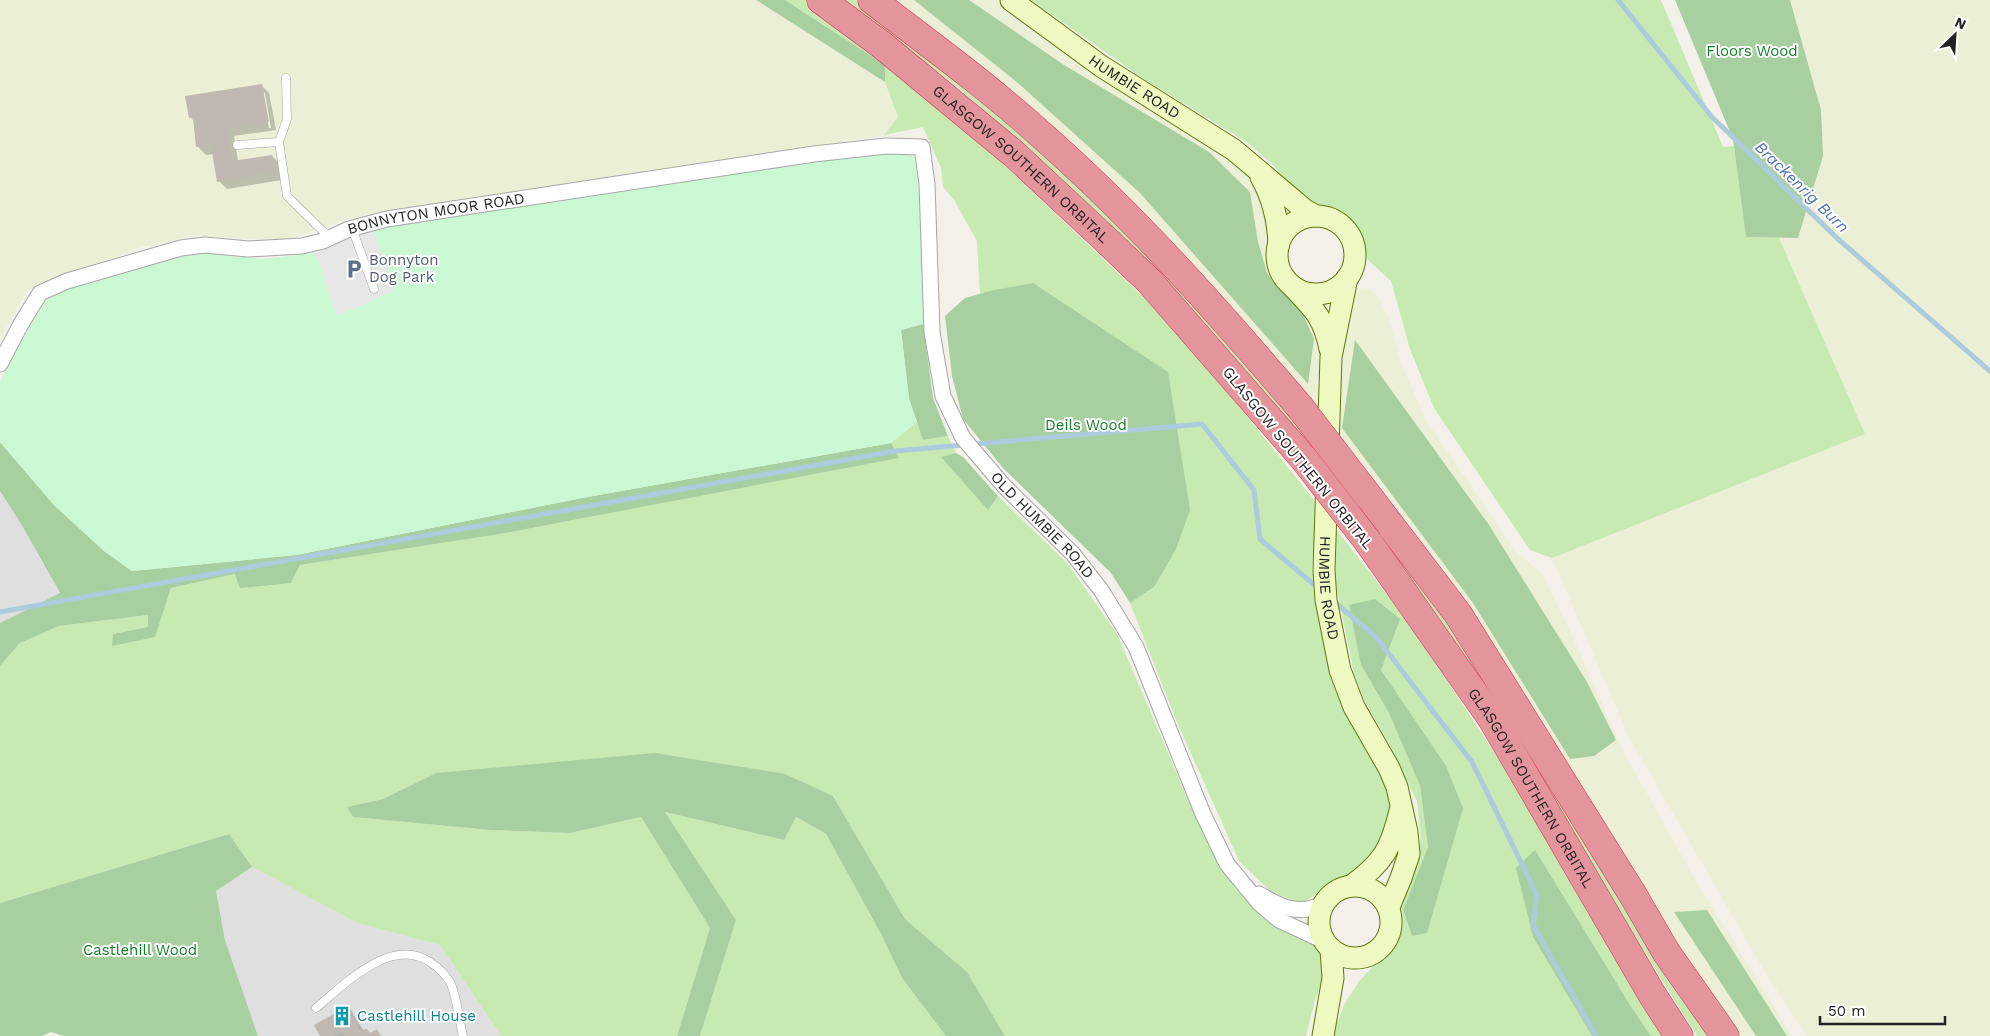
<svg xmlns="http://www.w3.org/2000/svg" width="1990" height="1036" font-family="'Work Sans',sans-serif">
  <style>
    .residential { fill: #e0dfdf }
    .farmland { fill: #eaefd6 }
    .grass { fill: #c7e9b2; fill-rule: evenodd }
    .forest { fill: #a8cfa0 }
    .park { fill: #caf8d3 }
    .parking { fill: #e6e6e6 }
    .shadow { fill: #0003; fill-rule: evenodd }
    .lines { fill: none; stroke-linecap: round; stroke-linejoin: round }
    .stream { stroke: #acccdd; stroke-width: 5 }
    .building { fill: #bfb9b2 }
    .lane-casing { stroke: #a6a6a6; stroke-width: 9 }
    .street-casing { stroke: #a6a6a6; stroke-width: 17 }
    .secondary-casing { stroke: #5f780a; stroke-width: 23 }
    .highway-casing { stroke: #d53156; stroke-width: 29 }
    .lane { stroke: #fff; stroke-width: 8 }
    .street { stroke: #fff; stroke-width: 15 }
    .secondary { stroke: #eef8c1; stroke-width: 21 }
    .highway { stroke: #e4959b; stroke-width: 28 }
    .highway-bridge-casing { stroke: #d53156; stroke-width: 29; stroke-linecap: butt }
    .highway-bridge { stroke: #e4959b; stroke-width: 28 }
    .labels { text-anchor: middle; dominant-baseline: central; stroke-width: 4; stroke-linejoin: round; paint-order: stroke }
    .park-label { font-size: 15px; fill: #117f27; stroke: #fff }
    .street-label { font-size: 15px; fill: #222; stroke: #fff }
    .service-label { font-size: 15px; fill: #4e5e75; stroke: #fff; text-anchor: start }
    .culture-label { font-size: 15px; fill: #0d838f; stroke: #fff; text-anchor: start }
    .water-label { font-size: 16px; font-style: italic; fill: #5175af; stroke: #fff }
  </style>
  <rect width="100%" height="100%" fill="#f2f0e9"/>
  <path class="residential" d="M 0,491 L 20,522 L 60,594 L 0,623 Z
    M 252,867 L 357,923 L 440,945 L 501,1036 L 258,1036 L 225,940 L 216,891 Z"/>
  <path class="farmland" d="M 0,0 L 756,0 L 885,82 L 898,117 L 884,135 L 352,217 L 283,241 L 194,235 L 153,246 L 143,246 L 27,290 L 0,339 Z
    M 896,0 L 997,0 L 1034,29 L 1233,159 L 1248,174 L 1261,195 L 1272,222 L 1269,254 L 1275,273 L 1303,303 L 1317,324 L 1323,367 L 1316,382 L 1339,409 L 1346,321 L 1355,292 L 1365,288 L 1371,290 L 1379,298 L 1388,317 L 1401,363 L 1426,420 L 1515,551 L 1542,574 L 1572,635 L 1622,749 L 1693,876 L 1792,1036 L 1740,1036 L 1683,954 L 1628,859 L 1454,584 L 1376,480 L 1305,391 L 1205,277 L 1131,202 L 1040,116 L 953,43 Z
    M 1790,0 L 1990,0 L 1990,1036 L 1807,1036 L 1765,972 L 1629,737 L 1552,558 L 1865,434 L 1779,238 L 1799,238 L 1821,110 Z"/>
  <path class="grass" d="M 785,0 L 807,0 L 861,38 L 975,137 L 1179,331 L 1318,505 L 1312,566 L 1317,604 L 1391,798 L 1388,829 L 1364,866 L 1344,876 L 1301,904 L 1270,891 L 1239,861 L 1177,722 L 1130,603 L 1154,587 L 1033,283 L 980,294 L 977,241 L 954,200 L 943,187 L 941,168 L 923,127 L 884,135 L 898,117 L 885,82 L 885,65 Z
    M 843,0 L 856,0 L 1007,121 L 1133,238 L 1304,430 L 1302,440 L 1232,355 L 1162,278 L 1052,171 L 960,89 Z
    M 1031,0 L 1661,0 L 1723,147 L 1734,146 L 1746,237 L 1779,238 L 1865,434 L 1552,558 L 1530,550 L 1434,408 L 1410,349 L 1391,281 L 1367,259 L 1364,241 L 1352,223 L 1331,210 L 1310,202 L 1298,194 L 1274,166 L 1248,143 L 1141,77 Z
    M 917,422 L 923,440 L 948,436 L 956,453 L 942,458 L 988,509 L 998,496 L 1068,564 L 1117,634 L 1192,809 L 1234,887 L 1256,909 L 1276,925 L 1313,944 L 1323,952 L 1325,974 L 1314,1003 L 1306,1036 L 1005,1036 L 967,972 L 905,919 L 833,796 L 436,773 L 383,799 L 347,807 L 353,817 L 490,830 L 570,833 L 641,817 L 710,928 L 677,1036 L 501,1036 L 440,945 L 357,923 L 252,867 L 229,834 L 0,903 L 0,666 L 20,643 L 59,626 L 148,615 L 148,627 L 113,634 L 155,637 L 171,588 L 235,574 L 291,583 L 300,565 L 500,534 L 898,458 L 891,443 Z
    M 1359,498 L 1440,607 L 1710,1036 L 1697,1036 L 1589,863 L 1355,507 Z
    M 1335,528 L 1410,624 L 1526,801 L 1669,1036 L 1651,1036 L 1630,1005 L 1533,937 L 1592,1036 L 1332,1036 L 1345,1003 L 1360,980 L 1396,943 L 1402,927 L 1401,905 L 1416,862 L 1421,838 L 1417,801 L 1390,745 L 1365,702 L 1354,673 L 1336,586 ZM 1350,605 L 1399,619 L 1381,669 L 1463,808 L 1412,936 L 1403,910 L 1428,847 L 1420,786 L 1389,713 L 1361,665 Z
    M 665,812 L 784,840 L 795,817 L 826,834 L 881,934 L 902,978 L 946,1036 L 700,1036 L 736,920 Z"/>
  <path class="forest" d="M 756,0 L 785,0 L 885,65 L 885,82 Z
    M 914,0 L 969,0 L 1064,65 L 1209,152 L 1250,192 L 1258,242 L 1267,273 L 1302,312 L 1314,339 L 1308,384 L 1140,193 L 1018,83 Z
    M 1675,0 L 1790,0 L 1821,110 L 1823,156 L 1798,238 L 1746,237 L 1733,139 Z
    M 1033,283 L 1168,372 L 1190,510 L 1176,549 L 1154,587 L 1130,603 L 1111,573 L 1003,468 L 963,419 L 952,376 L 945,316 L 965,298 L 994,290 Z
    M 923,324 L 933,398 L 948,436 L 923,440 L 909,399 L 901,330 Z
    M 1355,340 L 1489,525 L 1587,682 L 1616,740 L 1594,756 L 1570,759 L 1473,603 L 1342,428 Z
    M 0,442 L 54,505 L 104,551 L 132,571 L 296,555 L 582,498 L 891,443 L 899,458 L 500,534 L 300,565 L 291,583 L 240,588 L 235,574 L 171,588 L 155,637 L 112,646 L 113,634 L 148,627 L 148,615 L 59,626 L 20,643 L 0,666 L 0,623 L 60,593 L 20,522 L 0,491 Z
    M 956,453 L 963,457 L 998,496 L 988,510 L 941,457 Z
    M 1375,599 L 1400,619 L 1381,670 L 1446,766 L 1463,808 L 1427,933 L 1412,936 L 1403,910 L 1428,847 L 1420,786 L 1389,713 L 1361,665 L 1349,605 Z
    M 655,753 L 785,774 L 833,796 L 905,919 L 967,972 L 1005,1036 L 946,1036 L 902,978 L 881,934 L 826,834 L 796,817 L 784,840 L 665,812 L 736,920 L 700,1036 L 677,1036 L 710,928 L 641,817 L 570,833 L 490,830 L 353,817 L 347,807 L 383,799 L 436,773 Z
    M 229,834 L 252,867 L 216,891 L 225,940 L 258,1036 L 64,1036 L 51,1032 L 42,1036 L 0,1036 L 0,903 Z
    M 1535,850 L 1630,1005 L 1651,1036 L 1592,1036 L 1533,937 L 1516,868 Z
    M 1707,910 L 1787,1036 L 1756,1036 L 1674,912 Z"/>
  <path class="park" d="M 893,152 L 912,156 L 919,168 L 926,309 L 923,324 L 901,330 L 909,399 L 917,422 L 891,443 L 582,498 L 296,555 L 132,571 L 104,551 L 54,505 L 0,442 L 0,382 L 46,297 L 61,290 L 181,253 L 205,253 L 263,259 L 316,253 L 337,316 L 373,228 L 803,158 Z"/>
  <path class="parking" d="M 373,228 L 394,291 L 337,316 L 316,253 Z"/>
  <path class="shadow" d="M 261,85 L 269,93 L 276,130 L 234,136 L 238,161 L 272,156 L 280,164 L 282,180 L 227,189 L 219,181 L 213,154 L 206,155 L 198,147 L 195,122 L 190,117 ZM 262,93 L 265,93 L 271,128 L 269,128 Z
    M 350,1009 L 363,1030 L 370,1034 L 377,1031 L 381,1036 L 322,1036 Z"/>
  <g class="lines">
    <path class="stream" d="M 1618,0 L 1712,117 L 1838,239 L 1990,371
      M 1332,600 L 1376,637 L 1472,762 L 1537,895 L 1533,925 L 1596,1036
      M 0,612 L 895,451 L 1202,424 L 1254,490 L 1260,539 L 1318,588"/>
  </g>
  <path class="building" d="M 262,84 L 269,122 L 227,128 L 232,161 L 272,155 L 275,172 L 217,182 L 211,146 L 196,147 L 193,117 L 189,118 L 185,96 Z
    M 346,1007 L 350,1008 L 359,1024 L 357,1025 L 359,1030 L 367,1029 L 370,1033 L 377,1029 L 381,1036 L 344,1036 L 342,1032 L 335,1036 L 320,1036 L 314,1025 Z"/>
  <g class="lines">
    <defs>
      <path id="lane" d="M 286,78 L 287,119 L 279,142 L 287,196 L 330,238
        M 237,145 L 279,142
        M 352,228 L 374,289
        M 316,1008 C 345,984 391,936 430,962 C 439,968 446,974 451,984 C 457,999 459,1019 463,1036"/>
      <g id="street">
        <path id="s1" d="M 0,364 L 21,324 L 40,293 L 67,281 L 181,248 L 205,245 L 248,249 L 302,246 L 323,241 L 349,229 L 387,219 L 814,154 L 886,146 L 922,147 L 927,184 L 932,332 L 943,396 L 963,438 L 1004,486 L 1073,554 L 1101,590 L 1136,647 L 1203,814 L 1227,864 L 1260,904 L 1279,920 L 1324,941"/>
        <path d="M 1259,894 C 1281,907 1298,916 1323,904"/>
      </g>
      <g id="secondary">
        <path id="s2" d="M 1011,0 L 1101,66 L 1234,150 L 1305,210 L 1316,216"/>
        <path d="M 1261,177 C 1273,198 1278,220 1279,244"/>
        <circle cx="1316" cy="255" r="39"/>
        <path id="s3" d="M 1347,278 L 1331,357 L 1324,570 L 1326,600 L 1340,670 L 1354,707 L 1389,768 L 1397,787 L 1407,832 L 1409,854 L 1401,878 L 1389,907"/>
        <path d="M 1293,287 C 1314,309 1324,318 1330,349"/>
        <circle cx="1355" cy="922" r="36"/>
        <path d="M 1351,886 C 1383,863 1391,849 1400,811"/>
        <path d="M 1323,1036 L 1333,978 L 1331,950"/>
      </g>
      <g id="highway">
        <path id="s4" d="M 821,0 L 882,45 L 1014,154 L 1104,238 L 1149,281 L 1304,459"/>
        <path d="M 872,0 C 928,43 986,85 1038,132 C 1133,215 1217,310 1299,406"/>
        <path d="M 1369,497 L 1458,614 L 1633,895 L 1666,952 L 1725,1036"/>
        <path id="s5" d="M 1369,543 L 1492,719 L 1653,996 L 1679,1036"/>
      </g>
    </defs>
    <use href="#lane" class="lane-casing"/>
    <use href="#street" class="street-casing"/>
    <use href="#secondary" class="secondary-casing"/>
    <use href="#highway" class="highway-casing"/>
    <use href="#lane" class="lane"/>
    <use href="#street" class="street"/>
    <use href="#secondary" class="secondary"/>
    <use href="#highway" class="highway"/>
    <defs>
      <path id="highway-bridge" d="M 1299,406 L 1369,497
        M 1304,459 L 1369,543"/>
    </defs>
    <use href="#highway-bridge" class="highway-bridge-casing"/>
    <use href="#highway-bridge" class="highway-bridge"/>
  </g>
  <defs>
    <symbol id="parking-bare" viewBox="-9 -9 18 18"><path d="M-3.5-5.5H1a3.5 3.5 0 0 1 0 7H-1V5.5H-3.5ZM-1-3.4V-.6H.8a1.4 1.4 0 0 0 0-2.8Z" fill="#5c6f8a" stroke="#fff" stroke-width="2.5" paint-order="stroke"/></symbol>
    <symbol id="building-bare" viewBox="-9 -9 18 18"><path d="M-4-6H4V6H1V3H-1V6H-4ZM-2.5-4.3h1.7v1.8h-1.7ZM.8-4.3h1.7v1.8H.8ZM-2.5-1h1.7V.8h-1.7ZM.8-1h1.7V.8H.8Z" fill="#0f9aa8" stroke="#fff" stroke-width="2.5" paint-order="stroke"/></symbol>
  </defs>
  <g fill-rule="evenodd">
    <use href="#parking-bare" x="340" y="255" width="28" height="28"/>
    <use href="#building-bare" x="328" y="1002" width="28" height="28"/>
  </g>
  <g class="labels">
    <g class="park-label">
      <text x="1752" y="51">Floors Wood</text>
      <text x="1086" y="425">Deils Wood</text>
      <text x="140" y="950">Castlehill Wood</text>
    </g>
    <g class="street-label">
      <text stroke="none"><textPath href="#s2" startOffset="151">HUMBIE ROAD</textPath></text>
      <text stroke="none"><textPath href="#s4" startOffset="259">GLASGOW SOUTHERN ORBITAL</textPath></text>
      <text stroke="none"><textPath href="#s1" startOffset="490">BONNYTON MOOR ROAD</textPath></text>
      <text transform="translate(1298 458) rotate(51)">GLASGOW SOUTHERN ORBITAL</text>
      <text stroke="none"><textPath href="#s1" startOffset="1396">OLD HUMBIE ROAD</textPath></text>
      <text stroke="none"><textPath href="#s3" startOffset="312">HUMBIE ROAD</textPath></text>
      <text stroke="none"><textPath href="#s5" startOffset="294">GLASGOW SOUTHERN ORBITAL</textPath></text>
    </g>
    <g class="service-label">
      <text x="369" y="260">Bonnyton<tspan x="369" dy="17">Dog Park</tspan></text>
    </g>
    <g class="culture-label">
      <text x="357" y="1016">Castlehill House</text>
    </g>
    <g class="water-label">
      <text transform="translate(1802 187) rotate(44)">Brackenrig Burn</text>
    </g>
  </g>
  <g transform="translate(1955 35) rotate(25)" stroke="#ffffff" stroke-width="4" paint-order="stroke">
  <path d="M0-4L9 19L0 12L-9 19Z" fill="#222222"/>
  <text y="-8" font-size="14" font-weight="bold" text-anchor="middle" fill="#222222">N</text>
  </g>
  <path d="M1820 1016v8h125v-8" fill="none" stroke="#222222" stroke-width="2.5"/>
  <text x="1828" y="1016" font-size="15" fill="#222222" stroke="#ffffff" stroke-width="4" paint-order="stroke">50 m</text>
</svg>
